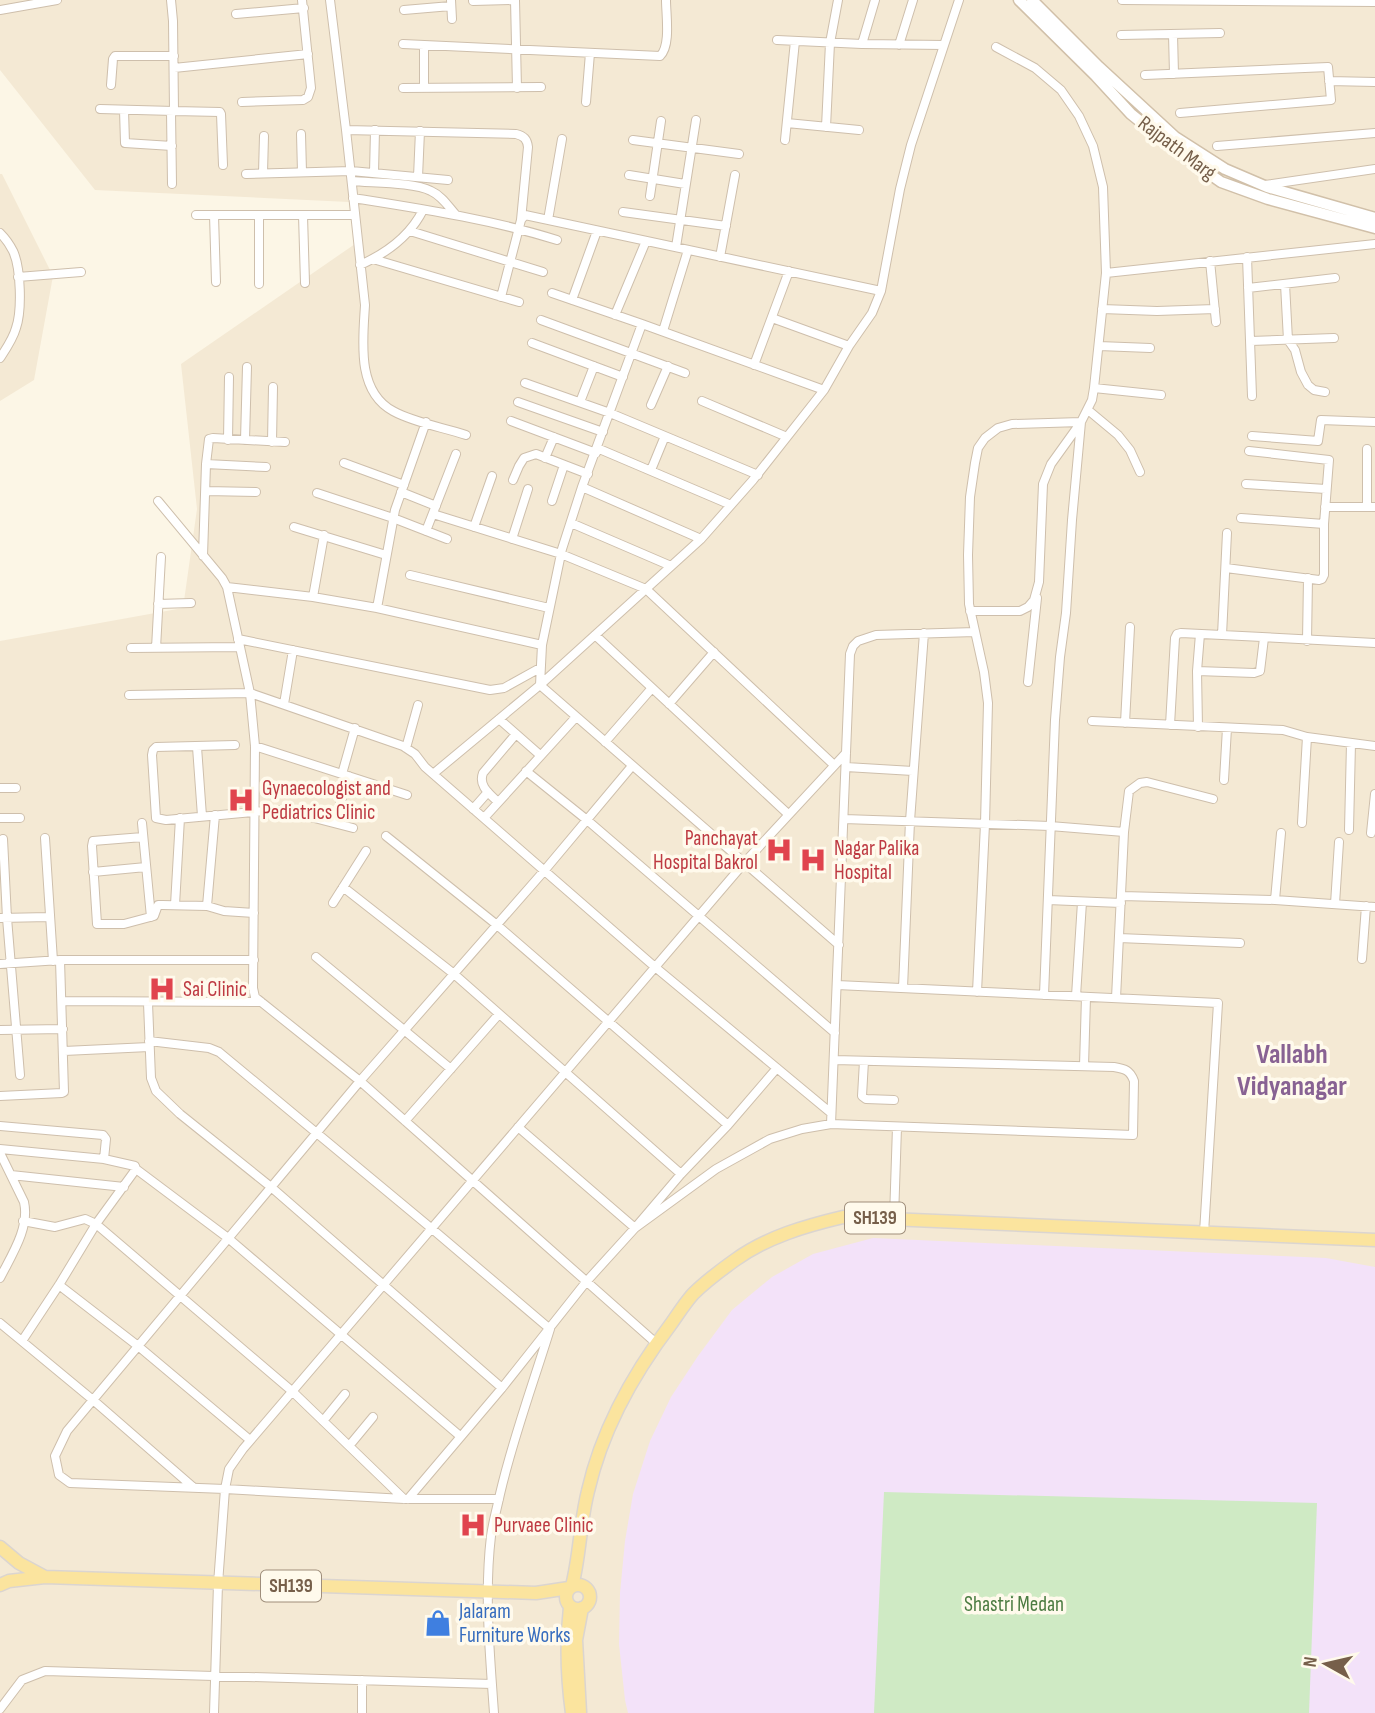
<svg xmlns="http://www.w3.org/2000/svg" width="1375" height="1713" font-family="'Sofia Sans Condensed',sans-serif">
  <style>
    .residential { fill: #f4e9d4 }
    .education { fill: #f3e2f9 }
    .green { fill: #cfeac4 }
    .lines { fill: none; stroke-linecap: round; stroke-linejoin: round }
    .street-casing { stroke: #cebfac; stroke-width: 10 }
    .secondary-casing { stroke: #d1c0a9; stroke-width: 13 }
    .primary-casing { stroke: #dbd5d0; stroke-width: 15 }
    .street { stroke: #fff; stroke-width: 8 }
    .secondary { stroke: #fff; stroke-width: 10 }
    .primary { stroke: #fbe49e; stroke-width: 12 }
    .labels { text-anchor: middle; dominant-baseline: central; stroke-width: 7; stroke-linejoin: round; paint-order: stroke }
    .shield { fill: #fffaec; stroke: #9f8e7b; stroke-width: 2 }
    .shield-label { font-size: 19px; font-weight: bold; fill: #765f4a }
    .street-label { font-size: 21px; fill: #765f4a; stroke: #fffaec }
    .health-label { font-size: 21px; fill: #be3a42; stroke: #fffaec; text-anchor: start }
    .park-label { font-size: 21px; fill: #4c7c42; stroke: #fffaec }
    .shop-label { font-size: 21px; fill: #366cbe; stroke: #fffaec; text-anchor: start }
    .district-label { font-size: 28px; font-weight: bold; fill: #886293; stroke: #fffaec }
  </style>
  <rect width="100%" height="100%" fill="#fcf6e6"/>
  <path class="residential" d="M 0,0 L 1375,0 L 1375,1713 L 0,1713 L 0,641 L 183,608 L 197,509 L 181,364 L 355,244 L 349,202 L 95,190 L 0,70 Z
    M 0,174 L 2,174 L 53,276 L 34,380 L 0,401 Z"/>
  <path class="education" d="M 873,1238 L 1326,1258 L 1375,1267 L 1375,1713 L 628,1713 L 625,1700 L 619,1644 L 620,1593 L 625,1541 L 633,1494 L 650,1441 L 671,1397 L 698,1356 L 732,1310 L 772,1277 L 813,1254 Z"/>
  <path class="green" d="M 884,1492 L 1317,1503 L 1309,1713 L 874,1713 Z"/>
  <g class="lines">
    <defs>
      <path id="street" d="M 330,0 L 346,130 L 365,305 C 363,340 356,391 393,411 C 415,423 442,427 466,435
        M 451,0 L 452,19
        M 515,0 L 517,88
        M 1122,0 L 1375,2
        M 473,1 L 515,0
        M 0,10 L 57,0
        M 404,10 L 451,6
        M 236,14 L 304,8
        M 1173,34 L 1174,74
        M 1121,35 L 1220,33
        M 777,40 L 862,44 L 944,45
        M 403,44 L 660,56 C 671,46 666,15 666,0
        M 862,44 L 875,0
        M 424,45 L 424,88
        M 899,45 L 913,0
        M 174,68 L 308,54
        M 1145,75 L 1328,67 L 1331,100 L 1180,113
        M 1329,81 L 1375,82
        M 111,85 L 113,59 L 115,56 L 174,56
        M 403,88 L 541,87
        M 242,102 L 303,100 L 308,97 L 311,88 L 302,0
        M 586,102 L 590,53
        M 100,109 L 174,111 L 173,21 L 171,0
        M 124,110 L 125,143 L 172,146
        M 174,111 L 220,112 L 221,114 L 223,165
        M 171,112 L 172,184
        M 787,123 L 859,130
        M 826,127 L 830,43 L 838,0
        M 346,130 L 516,134 C 524,136 527,139 528,147 L 521,220
        M 301,134 L 302,172
        M 633,140 L 739,154
        M 785,140 L 795,41
        M 1217,146 L 1375,133
        M 263,173 L 264,136
        M 374,173 L 375,130
        M 246,174 L 351,171 L 448,180
        M 629,175 L 685,184
        M 418,177 L 420,131
        M 352,181 C 372,183 414,182 431,191 C 442,196 448,206 456,215
        M 1265,185 L 1375,169
        M 650,196 L 661,121
        M 353,198 C 422,209 490,219 557,240
        M 623,212 L 726,226
        M 196,215 L 355,215
        M 214,215 L 216,282
        M 303,215 L 305,283
        M 548,220 L 562,139
        M 410,231 L 543,272
        M 0,233 C 5,238 10,245 13,251 C 21,268 22,311 16,328 C 13,339 6,349 0,358
        M 676,247 L 696,120
        M 720,257 L 735,175
        M 1247,257 L 1252,396
        M 373,259 L 519,302
        M 1210,261 L 1216,322
        M 360,265 C 387,253 410,236 423,210
        M 1106,273 L 1375,244
        M 18,277 L 81,272
        M 259,284 L 259,215
        M 1285,284 L 1288,340 L 1295,350 L 1301,372 L 1308,385 L 1314,390 L 1325,392
        M 1248,288 L 1335,278
        M 552,293 L 642,324 L 824,390
        M 501,297 L 521,220 L 525,215 L 881,291
        M 572,300 L 597,231
        M 1102,309 L 1157,311 L 1215,309
        M 615,315 L 646,241
        M 772,318 L 849,346
        M 541,320 L 685,373
        M 663,331 L 688,250
        M 1251,341 L 1334,338
        M 532,343 L 623,377
        M 1099,346 L 1150,348
        M 754,365 L 789,271
        M 525,383 L 610,413 L 758,475
        M 1094,388 L 1161,395
        M 702,401 L 787,437
        M 518,402 L 603,432
        M 580,402 L 594,366
        M 651,405 L 668,366
        M 1088,410 L 1118,435 L 1130,450 L 1140,472
        M 511,421 L 596,453
        M 1252,436 L 1318,441 L 1321,420 L 1375,422
        M 228,440 L 229,377
        M 245,440 L 247,367
        M 272,442 L 273,387
        M 597,448 L 731,505
        M 545,458 L 554,437
        M 344,463 L 404,485
        M 206,464 L 266,467
        M 651,470 L 665,436
        M 513,480 L 519,466 L 524,458 L 536,454 L 588,474
        M 1246,484 L 1326,489
        M 582,487 L 701,539
        M 206,491 L 256,492
        M 401,492 L 436,506
        M 317,493 L 393,518 L 447,539
        M 158,501 L 222,578 L 227,587 L 250,693 L 255,746 L 253,988 L 255,997 L 360,1081 L 656,1343
        M 552,501 L 564,465
        M 1325,507 L 1375,507
        M 1367,507 L 1367,449
        M 433,514 L 561,554 L 646,589 L 834,765
        M 1241,518 L 1324,524
        M 571,523 L 671,566
        M 294,527 L 386,555
        M 474,527 L 492,476
        M 426,531 L 456,454
        M 1227,533 L 1222,635 L 1375,643
        M 512,539 L 528,489
        M 203,556 L 206,464 L 209,439 L 213,438 L 285,442
        M 1226,568 L 1319,580 L 1322,579 L 1324,575 L 1324,524 L 1329,460 L 1249,451
        M 410,575 L 549,608
        M 227,587 L 313,597 L 377,608 L 542,645
        M 313,597 L 324,535
        M 158,604 L 191,603
        M 377,608 L 395,510 L 426,422
        M 970,611 L 1020,611 L 1028,607 L 1034,600 L 1039,582 L 1043,484 L 1051,464 L 1079,425
        M 595,635 L 788,814
        M 238,639 L 490,690 L 504,688 L 540,668
        M 1307,641 L 1308,578
        M 131,648 L 240,647
        M 156,648 L 161,557
        M 1197,671 L 1254,673 L 1260,671 L 1264,638
        M 1028,682 L 1037,598
        M 540,685 L 839,945
        M 540,685 L 542,645 L 562,549 L 582,487 L 642,324
        M 129,695 L 250,693 L 403,746 L 415,754 L 425,767 L 655,967 L 831,1113
        M 284,704 L 293,650
        M 669,704 L 714,652
        M 499,719 L 540,755
        M 1092,721 L 1283,730 L 1307,737 L 1375,746
        M 1125,723 L 1130,627
        M 1170,725 L 1175,638 L 1177,634 L 1181,633 L 1222,635
        M 1198,727 L 1197,671 L 1200,634
        M 605,742 L 652,688
        M 235,745 L 156,747 L 153,750 L 152,755 L 156,818 L 166,820 L 276,810 L 291,812 L 353,828
        M 255,746 L 407,795
        M 197,747 L 202,816
        M 406,748 L 418,705
        M 846,767 L 913,771
        M 526,771 L 587,820 L 835,1033
        M 342,774 L 355,728
        M 433,774 L 540,685 L 701,539 L 753,480 L 824,390 L 849,346 L 872,313 L 881,291 L 900,189 L 911,145 L 959,0
        M 1224,780 L 1227,728
        M 0,788 L 16,788
        M 498,802 C 490,794 478,786 483,773 L 516,734
        M 473,809 L 488,792
        M 0,818 L 20,818
        M 484,818 L 576,717
        M 844,819 L 1050,826 L 1124,832
        M 142,823 L 151,917
        M 334,823 L 349,776
        M 1302,823 L 1307,737
        M 1349,830 L 1351,743
        M 1371,833 L 1375,794
        M 386,836 L 497,925 L 728,1125
        M 143,837 L 93,841 L 92,846 L 97,924 L 124,924 L 154,916 L 158,905 L 162,905 L 207,906 L 224,911 L 254,913
        M 45,838 L 53,961
        M 3,839 L 7,918 L 20,1075
        M 93,872 L 146,867
        M 343,887 L 454,974 L 681,1174
        M 1122,896 L 1275,900 L 1375,907
        M 1048,900 L 1121,903
        M 1275,900 L 1281,833
        M 333,903 L 366,851
        M 1335,904 L 1339,842
        M 175,905 L 180,818
        M 207,906 L 215,815
        M 0,918 L 49,917
        M 1119,938 L 1240,943
        M 316,957 L 451,1069
        M 1362,959 L 1366,906
        M 0,964 L 60,960 L 254,960
        M 837,985 L 1218,1003 L 1204,1233
        M 903,988 L 910,821 L 924,633
        M 977,992 L 985,824 L 988,703 L 984,672 L 969,604 L 968,555 L 970,497 L 975,463 L 978,448 L 985,438 L 998,428 L 1012,424 L 1081,422 L 1092,400 L 1094,388 L 1106,273 L 1103,187 L 1093,146 L 1079,116 L 1061,90 L 1035,68 L 996,47
        M 1044,995 L 1055,720 L 1060,657 L 1066,613 L 1072,520 L 1081,422
        M 1076,996 L 1082,902
        M 1116,998 L 1124,832 L 1129,791 L 1140,783 L 1147,782 L 1213,799
        M 62,1001 L 261,1002
        M 148,1003 L 151,1078 L 156,1091 L 180,1114 L 271,1187 L 502,1388
        M 0,1030 L 63,1029
        M 149,1041 L 209,1048 L 219,1052 L 431,1228 L 550,1329 C 533,1384 513,1438 500,1494 C 497,1508 493,1522 491,1536 C 484,1595 490,1655 494,1713
        M 64,1051 L 149,1047
        M 864,1061 L 862,1096 L 866,1099 L 894,1100
        M 1084,1066 L 1086,997
        M 0,1096 L 62,1093 L 64,1092 L 60,960
        M 405,1121 L 499,1014
        M 831,1124 L 850,654 L 853,646 L 858,641 L 876,635 L 975,632
        M 0,1126 L 103,1135 L 106,1139 L 104,1159
        M 518,1127 L 635,1228 L 716,1169 L 770,1139 L 802,1129 L 831,1124 L 1133,1135 L 1134,1081 C 1130,1070 1125,1069 1114,1067 L 834,1060
        M 0,1149 L 104,1159 L 135,1166 L 136,1169 L 228,1238 L 460,1436
        M 0,1153 L 24,1202 C 30,1228 11,1256 0,1278
        M 11,1175 L 124,1187
        M 894,1218 L 897,1127
        M 23,1221 L 55,1227 L 85,1219 L 96,1224 L 293,1392 L 404,1499
        M 59,1285 L 138,1346 L 250,1440
        M 0,1323 L 93,1400 L 193,1487
        M 22,1341 L 59,1285 L 96,1224 L 136,1169
        M 323,1421 L 345,1394
        M 349,1446 L 373,1417
        M 408,1499 L 502,1388 L 586,1282 L 635,1228 L 681,1174 L 728,1125 L 777,1068
        M 499,1499 L 404,1499 L 225,1489 L 70,1483 L 59,1475 L 55,1456 L 67,1431 L 360,1081 L 544,871 L 632,766
        M 0,1709 L 22,1680 L 45,1671 L 492,1684
        M 214,1713 L 218,1584 L 225,1489 L 229,1469 L 243,1449 L 745,862 L 846,753
        M 362,1713 L 362,1680"/>
      <path id="secondary" d="M 1019,0 L 1096,76 L 1131,114 L 1173,148 L 1221,182 L 1268,199 L 1375,228
        M 1032,0 L 1099,67 L 1175,137 L 1225,169 L 1267,187 L 1375,218"/>
      <path id="primary" d="M 0,1547 L 19,1563 L 45,1577
        M566 1597a12 12 0 1 1 24 0a12 12 0 1 1-24 0Z
        M 0,1585 L 9,1581 L 45,1577 L 536,1593 L 569,1588
        M 572,1586 C 580,1555 580,1522 588,1491 C 602,1429 633,1374 671,1324 C 678,1314 685,1303 693,1294 C 705,1282 721,1270 735,1260 C 767,1237 805,1226 843,1217 L 1375,1240
        M 570,1607 C 566,1642 567,1677 572,1713
        M 580,1712 L 576,1640 L 582,1608"/>
    </defs>
    <use href="#street" class="street-casing"/>
    <use href="#secondary" class="secondary-casing"/>
    <use href="#primary" class="primary-casing"/>
    <use href="#street" class="street"/>
    <use href="#secondary" class="secondary"/>
    <use href="#primary" class="primary"/>
  </g>
  <defs>
    <symbol id="hospital-bare" viewBox="-9 -9 18 18"><path d="M-5-5h3v3.5h4V-5h3V5h-3V1.5h-4V5h-3Z" fill="#e0444e" stroke="#fffaec" stroke-width="2.5" paint-order="stroke"/></symbol>
    <symbol id="shop-bare" viewBox="-9 -9 18 18"><path d="M-5-2.5h2.3a2.7 3.5 0 0 1 5.4 0H5L5.5 6h-11ZM-1.5-2.5h3a1.5 2.3 0 0 0-3 0Z" fill="#3f7fe0" stroke="#fffaec" stroke-width="2.5" paint-order="stroke"/></symbol>
  </defs>
  <g fill-rule="evenodd">
    <use href="#hospital-bare" x="222" y="781" width="38" height="38"/>
    <use href="#hospital-bare" x="760" y="831" width="38" height="38"/>
    <use href="#hospital-bare" x="794" y="841" width="38" height="38"/>
    <use href="#hospital-bare" x="143" y="970" width="38" height="38"/>
    <use href="#hospital-bare" x="454" y="1506" width="38" height="38"/>
    <use href="#shop-bare" x="419" y="1604" width="38" height="38"/>
  </g>
  <g class="labels">
    <g class="shield">
      <rect x="845" y="1202.5" width="60" height="31" rx="5"/>
      <rect x="261" y="1570.5" width="60" height="31" rx="5"/>
    </g>
    <g class="shield-label">
      <text x="875" y="1218">SH139</text>
      <text x="291" y="1586">SH139</text>
    </g>
    <g class="street-label">
      <text transform="translate(1177 148) rotate(37)">Rajpath Marg</text>
    </g>
    <g class="health-label">
      <text x="262" y="788">Gynaecologist and<tspan x="262" dy="24">Pediatrics Clinic</tspan></text>
      <text x="758" y="838" text-anchor="end">Panchayat<tspan x="758" dy="24">Hospital Bakrol</tspan></text>
      <text x="834" y="848">Nagar Palika<tspan x="834" dy="24">Hospital</tspan></text>
      <text x="183" y="989">Sai Clinic</text>
      <text x="494" y="1525">Purvaee Clinic</text>
    </g>
    <g class="park-label">
      <text x="1014" y="1604">Shastri Medan</text>
    </g>
    <g class="shop-label">
      <text x="459" y="1611">Jalaram<tspan x="459" dy="24">Furniture Works</tspan></text>
    </g>
    <g class="district-label">
      <text x="1292" y="1054">Vallabh<tspan x="1292" dy="32">Vidyanagar</tspan></text>
    </g>
  </g>
  <g transform="translate(1326 1664) rotate(278)" stroke="#fffaec" stroke-width="5" paint-order="stroke">
  <path d="M0-5L12 26L0 18L-12 26Z" fill="#765f4a"/>
  <text y="-10" font-size="19" font-weight="bold" text-anchor="middle" fill="#765f4a">N</text>
  </g>
</svg>
